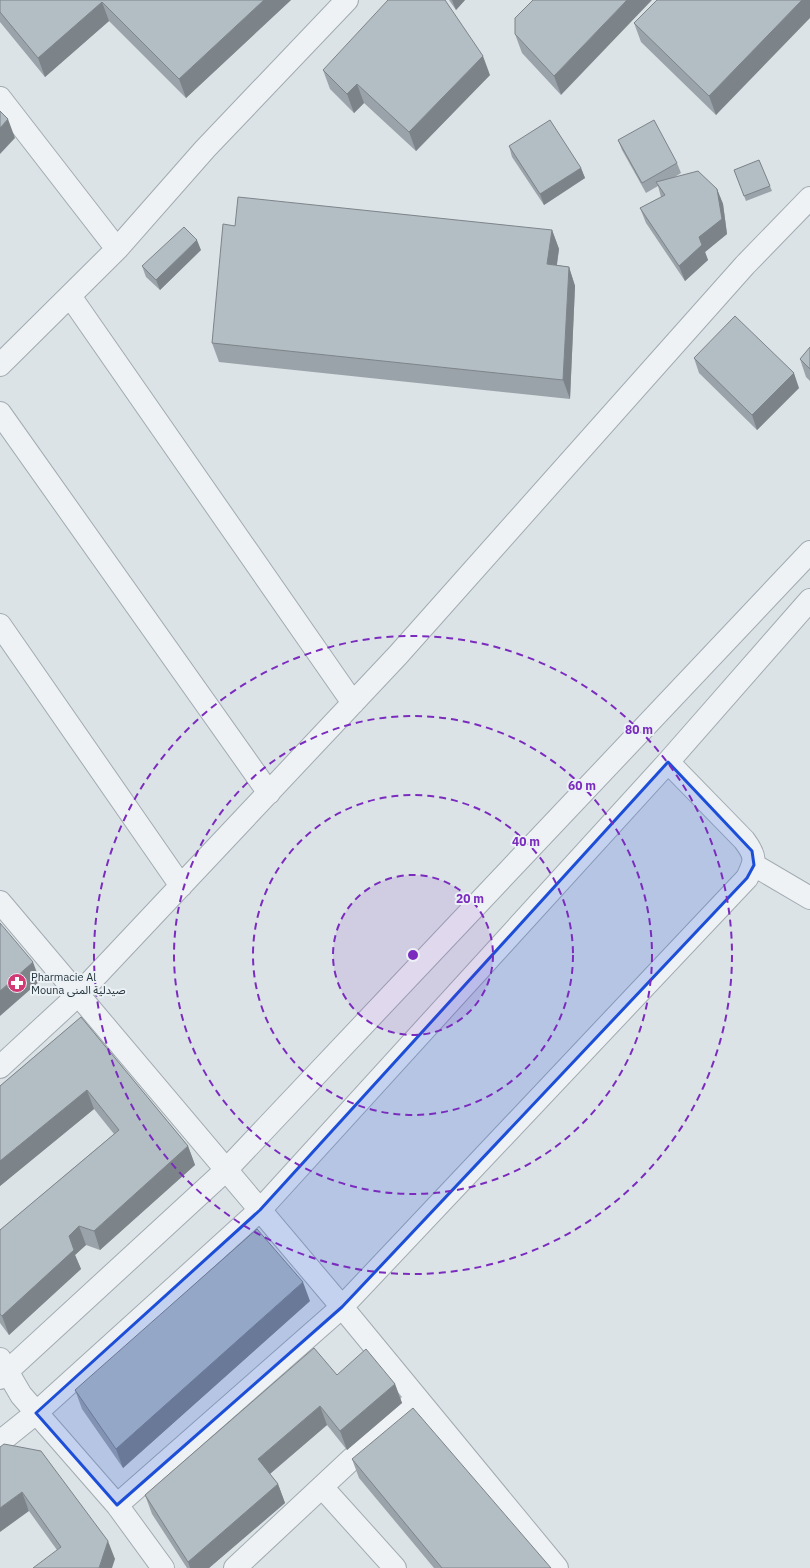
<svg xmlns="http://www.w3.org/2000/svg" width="810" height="1568" font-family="'IBM Plex Sans','Noto Sans Arabic',sans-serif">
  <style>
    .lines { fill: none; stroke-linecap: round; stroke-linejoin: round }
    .street-casing { stroke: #a1abb1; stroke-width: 24 }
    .street { stroke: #eef2f5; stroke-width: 22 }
    .wall { fill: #9aa3a9 }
    .shaded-wall { fill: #7d8489 }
    .building { fill: #b3bdc4; stroke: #7d8489 }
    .marked { fill: #1d4ed8; fill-opacity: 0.2; stroke: #1d4ed8; stroke-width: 3; stroke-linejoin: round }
    .ring { fill: none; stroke: #7b2cbf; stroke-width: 2; stroke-dasharray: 7 5 }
    .labels { text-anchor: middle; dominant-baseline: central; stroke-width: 4; stroke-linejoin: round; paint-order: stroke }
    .poi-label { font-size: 11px; fill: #25343d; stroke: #ebf1f4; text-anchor: start }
    .centre { fill: #7b2cbf; stroke: #ebf1f4; stroke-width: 2 }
    .ring-label { font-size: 12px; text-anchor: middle; font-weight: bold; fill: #7b2cbf; stroke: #ebf1f4; stroke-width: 4; stroke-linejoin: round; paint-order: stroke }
  </style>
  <rect width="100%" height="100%" fill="#dce3e7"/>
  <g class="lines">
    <defs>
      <path id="street" d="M 0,98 L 117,249
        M 70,296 L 353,703
        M 0,365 L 117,249 L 205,149 L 347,0
        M 0,413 L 269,793
        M 0,625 L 181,886
        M 754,865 L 810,898
        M 0,902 L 342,1307 L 557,1568
        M 0,1067 L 78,995 L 398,655 L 745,265 L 810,198
        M 0,1359 L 21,1395 L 117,1505 L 163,1568
        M 0,1378 L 226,1170 L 810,552
        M 0,1442 L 36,1413 L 260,1210 L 668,762 L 810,600
        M 322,1487 L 395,1568
        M 117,1505 L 342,1307 L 747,878 C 756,860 756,856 744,840 L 668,762
        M 235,1568 L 417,1398"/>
    </defs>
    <use href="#street" class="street-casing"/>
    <use href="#street" class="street"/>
  </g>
  <path class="wall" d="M 0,0 L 291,0 L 186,98 L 109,21 L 45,77 L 0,22 Z
    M 449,0 L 465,0 L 456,10 Z
    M 533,0 L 561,95 L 522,53 L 515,34 Z
    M 810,0 L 716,115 L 641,42 L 634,23 Z
    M 323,70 L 490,75 L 416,151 L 364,103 L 354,113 L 330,89 Z
    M 618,140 L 677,163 L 681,173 L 673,178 L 717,189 L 723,204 L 727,234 L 705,252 L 708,260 L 685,281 L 646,223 L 640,208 L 661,197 L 658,186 L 646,193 L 622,150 Z
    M 509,146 L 581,168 L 585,178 L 544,205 L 512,157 Z
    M 759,160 L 772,191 L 746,201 L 734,170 Z
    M 235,226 L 552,230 L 559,249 L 557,265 L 569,267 L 575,286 L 570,399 L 219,362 L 212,343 Z
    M 201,250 L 160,290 L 146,277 L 142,266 Z
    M 810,347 L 810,381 L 806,377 L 800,359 Z
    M 694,358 L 799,388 L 757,430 L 699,373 Z
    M 81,1017 L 188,1146 L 195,1165 L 100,1250 L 86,1245 L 75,1255 L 81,1269 L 9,1335 L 0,1323 L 0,1230 L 114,1134 L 94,1109 L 0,1186 L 0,1086 Z
    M 310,1301 L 123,1468 L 82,1409 L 75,1390 Z
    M 337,1375 L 395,1384 L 402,1403 L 347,1450 L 327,1425 L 270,1474 L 278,1484 L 285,1503 L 209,1568 L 187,1568 L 152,1514 L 145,1495 Z
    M 0,1447 L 115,1559 L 57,1550 L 29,1511 Z
    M 352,1459 L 551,1568 L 434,1568 L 359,1478 Z"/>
  <path class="shaded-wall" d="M 264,0 L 291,0 L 186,98 L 179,79 Z
    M 452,0 L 465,0 L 456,10 Z
    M 627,0 L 652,0 L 561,95 L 554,76 Z
    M 802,0 L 810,0 L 810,18 L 716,115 L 709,96 Z
    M 102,2 L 109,21 L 45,77 L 38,58 Z
    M 483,56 L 490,75 L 416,151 L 409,132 Z
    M 357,84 L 364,103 L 354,113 L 347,94 Z
    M 8,119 L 15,138 L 0,154 L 0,128 Z
    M 581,168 L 585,178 L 544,205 L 540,194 Z
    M 717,189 L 723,204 L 727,234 L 705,252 L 708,260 L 685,281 L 679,266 L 699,237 Z
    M 552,230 L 559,249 L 554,283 L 547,264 Z
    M 197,240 L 201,250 L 160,290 L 156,280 Z
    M 569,267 L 575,286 L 570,399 L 563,380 Z
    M 794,373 L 799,388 L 757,430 L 752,415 Z
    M 33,962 L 40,981 L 0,1016 L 0,991 Z
    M 87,1090 L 94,1109 L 0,1186 L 0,1161 Z
    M 188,1146 L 195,1165 L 100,1250 L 94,1231 Z
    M 79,1226 L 86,1245 L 75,1255 L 81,1269 L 9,1335 L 2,1316 L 69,1236 Z
    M 303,1282 L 310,1301 L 123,1468 L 116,1449 Z
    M 395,1384 L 402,1403 L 347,1450 L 340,1431 Z
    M 320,1406 L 327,1425 L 265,1478 L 258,1459 Z
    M 278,1484 L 285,1503 L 209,1568 L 190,1568 L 188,1562 Z
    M 22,1492 L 29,1511 L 0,1532 L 0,1508 Z
    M 108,1541 L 115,1559 L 112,1568 L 99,1568 Z"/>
  <path class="building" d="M 0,0 L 264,0 L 179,79 L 102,2 L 38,58 L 0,12 Z
    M 388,0 L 445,0 L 483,56 L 409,132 L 357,84 L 347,94 L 323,70 Z
    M 533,0 L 627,0 L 554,76 L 515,34 L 515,18 Z
    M 657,0 L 802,0 L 709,96 L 634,23 Z
    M 0,111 L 8,119 L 0,128 Z
    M 550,120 L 581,168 L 540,194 L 509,146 Z
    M 654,120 L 677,163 L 642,183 L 618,140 Z
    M 759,160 L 770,186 L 744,196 L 734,170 Z
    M 698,171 L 717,189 L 722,219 L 699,237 L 702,245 L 679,266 L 640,208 L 665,195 L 656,182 Z
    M 238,197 L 552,230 L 547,264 L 569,267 L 563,380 L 212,343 L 223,224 L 235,226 Z
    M 184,227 L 197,240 L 156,280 L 142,266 Z
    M 735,316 L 794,373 L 752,415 L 694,358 Z
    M 810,347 L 810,369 L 800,359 Z
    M 0,923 L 33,962 L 0,991 Z
    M 81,1017 L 188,1146 L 94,1231 L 79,1226 L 69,1236 L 74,1250 L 2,1316 L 0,1314 L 0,1230 L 119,1130 L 87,1090 L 0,1161 L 0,1086 Z
    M 257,1229 L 303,1282 L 116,1449 L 75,1390 Z
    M 314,1348 L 337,1375 L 366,1349 L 395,1384 L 340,1431 L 320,1406 L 258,1459 L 278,1484 L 188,1562 L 145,1495 Z
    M 413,1408 L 551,1568 L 442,1568 L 352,1459 Z
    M 4,1444 L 41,1451 L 108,1541 L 99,1568 L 33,1568 L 61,1547 L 22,1492 L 0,1508 L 0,1447 Z"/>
  <path class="marked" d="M 668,762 L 752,851 L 754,865 L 747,878 L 342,1307 L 117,1505 L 36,1413 L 260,1210 Z"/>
  <circle cx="413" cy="955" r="80" fill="#7b2cbf" fill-opacity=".12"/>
  <g class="ring">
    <circle cx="413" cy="955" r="80"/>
    <circle cx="413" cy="955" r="160"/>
    <circle cx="413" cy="955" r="239"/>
    <circle cx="413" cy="955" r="319"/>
  </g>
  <defs>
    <symbol id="pharmacy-disc" viewBox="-11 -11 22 22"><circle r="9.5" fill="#d23a76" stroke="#ebf1f4"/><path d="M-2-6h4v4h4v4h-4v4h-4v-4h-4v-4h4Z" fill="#fff"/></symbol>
  </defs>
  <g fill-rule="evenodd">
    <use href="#pharmacy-disc" x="6" y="972" width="22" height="22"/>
  </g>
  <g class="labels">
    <g class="poi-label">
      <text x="31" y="977">Pharmacie Al<tspan x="31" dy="13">Mouna صيدلية المنى</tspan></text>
    </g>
  </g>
  <circle cx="413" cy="955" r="6" class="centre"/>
  <g class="ring-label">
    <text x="639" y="734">80 m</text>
    <text x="582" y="790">60 m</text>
    <text x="526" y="846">40 m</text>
    <text x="470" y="903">20 m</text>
  </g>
</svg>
